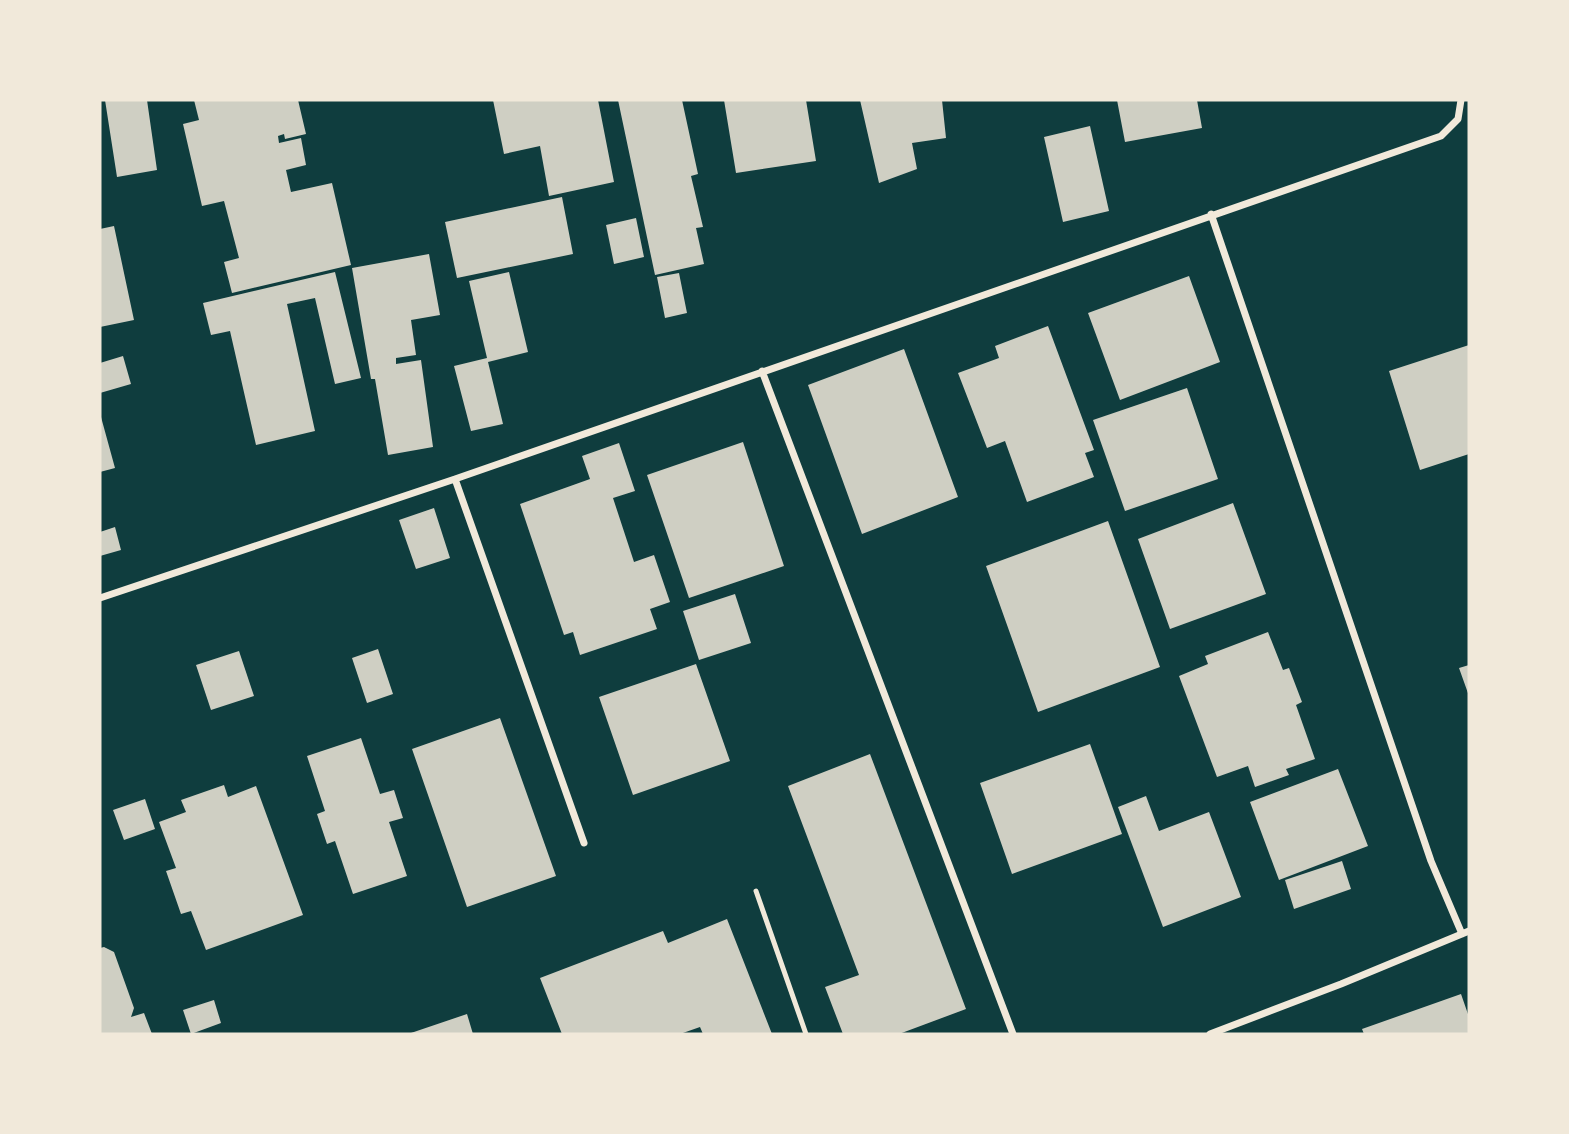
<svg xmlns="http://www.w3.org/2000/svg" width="1569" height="1134" font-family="Roboto,sans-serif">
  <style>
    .building { fill: #cfcfc3 }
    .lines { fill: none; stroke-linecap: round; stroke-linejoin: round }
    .service { stroke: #f1e9da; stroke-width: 5 }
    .minor { stroke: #f1e9da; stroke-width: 7 }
  </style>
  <rect width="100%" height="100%" fill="#0f3d3e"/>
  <path class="building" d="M 105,100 L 147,100 L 157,170 L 117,177 Z
    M 194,100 L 298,100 L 306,134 L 285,139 L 284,134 L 278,136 L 279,143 L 301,138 L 306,165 L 286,170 L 291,192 L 332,183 L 351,265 L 232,293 L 224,262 L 239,258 L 224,201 L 202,206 L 183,124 L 199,120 Z
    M 493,100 L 598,100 L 614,182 L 549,196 L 540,146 L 504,154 Z
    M 618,100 L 682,100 L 698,174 L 691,176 L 703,227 L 696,228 L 704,264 L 655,275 Z
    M 724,100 L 806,100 L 816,161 L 736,173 Z
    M 860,100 L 942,100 L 946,138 L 912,143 L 917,169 L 879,183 Z
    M 1117,100 L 1197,100 L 1202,128 L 1125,142 Z
    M 1090,126 L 1109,211 L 1063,222 L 1044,137 Z
    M 562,197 L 573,254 L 457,278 L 445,222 Z
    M 636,218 L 644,257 L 614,264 L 606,225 Z
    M 114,226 L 134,320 L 100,327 L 100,229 Z
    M 429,254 L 440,315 L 411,320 L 416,355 L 396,358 L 396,364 L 421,360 L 433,447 L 388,455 L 375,379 L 371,379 L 352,268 Z
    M 335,272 L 361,378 L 335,384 L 315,298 L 287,304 L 315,431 L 256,445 L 230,331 L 211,335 L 203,303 Z
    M 509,272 L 528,352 L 488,362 L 503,424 L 471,431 L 454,366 L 487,358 L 469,281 Z
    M 679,273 L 687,313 L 665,318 L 657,277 Z
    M 1189,276 L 1220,362 L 1120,400 L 1088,313 Z
    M 1048,326 L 1094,450 L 1085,453 L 1094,477 L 1027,502 L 1005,441 L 987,448 L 958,373 L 999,358 L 995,346 Z
    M 1469,345 L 1469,454 L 1420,470 L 1389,371 Z
    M 904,349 L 958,497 L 862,534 L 808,385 Z
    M 123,356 L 131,384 L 100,393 L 100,363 Z
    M 1187,388 L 1218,479 L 1125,511 L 1093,420 Z
    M 101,417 L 115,468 L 100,472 L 100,418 Z
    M 743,442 L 784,566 L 689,598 L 647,475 Z
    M 619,443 L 635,491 L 613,498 L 634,562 L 654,555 L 670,602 L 650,609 L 657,629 L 580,655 L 573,632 L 564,635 L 520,504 L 590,479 L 582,456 Z
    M 1233,503 L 1266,594 L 1170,629 L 1138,539 Z
    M 434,508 L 450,558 L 416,569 L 399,520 Z
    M 1108,521 L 1160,667 L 1038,712 L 986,566 Z
    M 115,527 L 121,550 L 100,556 L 100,532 Z
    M 735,594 L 751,643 L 699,660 L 683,611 Z
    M 1268,632 L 1283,670 L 1289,668 L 1302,702 L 1296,705 L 1315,759 L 1286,769 L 1289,775 L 1255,787 L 1248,766 L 1217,777 L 1179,676 L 1208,664 L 1205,656 Z
    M 378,649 L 393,694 L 367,703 L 352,658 Z
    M 239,651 L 254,696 L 211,710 L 196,665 Z
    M 696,664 L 730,761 L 633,795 L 599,697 Z
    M 1469,665 L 1469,696 L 1459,668 Z
    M 500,718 L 556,876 L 467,907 L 412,749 Z
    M 361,738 L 380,794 L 394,790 L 403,818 L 389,822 L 407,876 L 353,894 L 335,841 L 327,844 L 317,814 L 325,811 L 307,756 Z
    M 1090,744 L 1122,834 L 1012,874 L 980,783 Z
    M 870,754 L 966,1009 L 899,1034 L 843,1034 L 825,987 L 859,975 L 788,786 Z
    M 1338,769 L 1368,846 L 1279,880 L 1250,802 Z
    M 224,785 L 228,797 L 256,786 L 303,915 L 206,950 L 191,911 L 181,914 L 166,871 L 176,868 L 159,822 L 186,812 L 181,800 Z
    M 1146,796 L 1159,831 L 1209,812 L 1241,897 L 1163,927 L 1118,807 Z
    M 145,799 L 155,829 L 124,840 L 113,810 Z
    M 1342,861 L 1351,889 L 1294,909 L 1285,880 Z
    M 727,919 L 772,1034 L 703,1034 L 700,1027 L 680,1034 L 562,1034 L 540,978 L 663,931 L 668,943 Z
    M 104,947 L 114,952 L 134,1008 L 131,1017 L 144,1013 L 152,1034 L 100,1034 L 100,948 Z
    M 1461,994 L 1469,1017 L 1469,1034 L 1364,1034 L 1362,1029 Z
    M 214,1000 L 221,1023 L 191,1034 L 183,1010 Z
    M 467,1014 L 473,1034 L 408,1034 Z"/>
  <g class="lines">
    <path class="service" d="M 756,891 L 806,1034"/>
    <path class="minor" d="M 1211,214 L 1431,861 L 1462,934
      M 762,371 L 1013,1034
      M 455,479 L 584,843
      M 100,598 L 455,479 L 1441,136 L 1458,119 L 1461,100
      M 1210,1034 L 1341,984 L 1469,931"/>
  </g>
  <rect width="1569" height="1134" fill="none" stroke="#f1e9da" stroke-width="203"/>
</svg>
